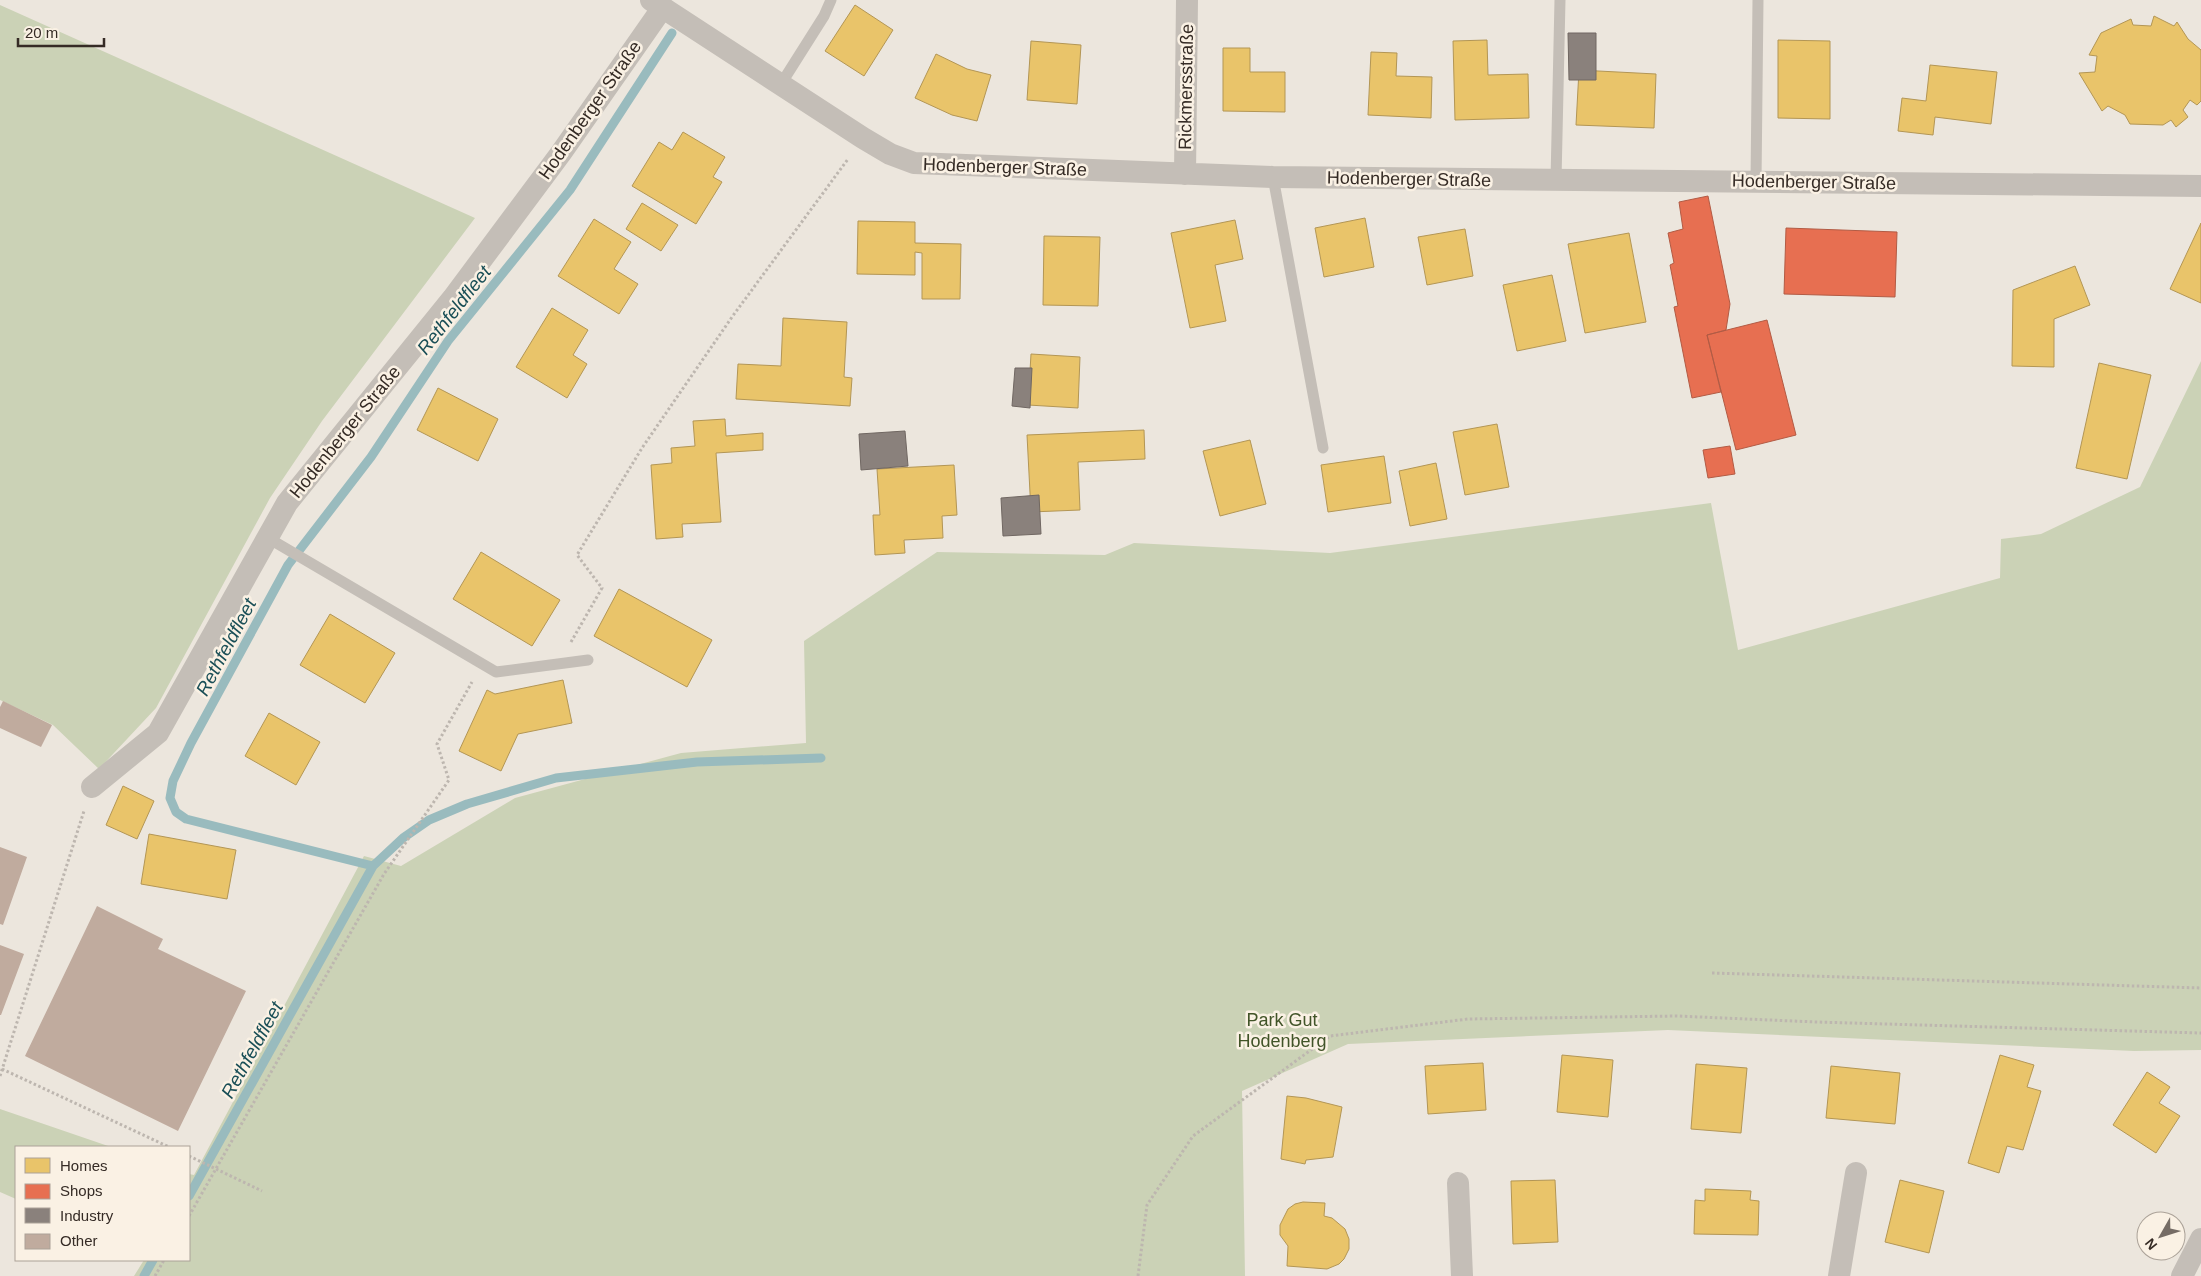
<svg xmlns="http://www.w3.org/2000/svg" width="2201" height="1276" font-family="Arial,sans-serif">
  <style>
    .green { fill: #cbd2b6 }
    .homes { fill: #e9c46a; stroke: #b39655 }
    .shops { fill: #e76f51; stroke: #b25b44 }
    .industry { fill: #8a817c; stroke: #706762 }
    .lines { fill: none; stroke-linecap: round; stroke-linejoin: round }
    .stream { stroke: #99bbbe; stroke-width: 9 }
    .building { fill: #c0ab9e }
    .path { stroke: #bdb6af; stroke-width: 3; stroke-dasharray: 2.5 2.5; stroke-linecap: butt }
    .lane { stroke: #c4beb7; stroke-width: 11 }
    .street { stroke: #c4beb7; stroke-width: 22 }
    .labels { text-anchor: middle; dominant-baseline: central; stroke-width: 5; stroke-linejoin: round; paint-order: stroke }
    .street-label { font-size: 18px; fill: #352b25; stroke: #faf1e4 }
    .park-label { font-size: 18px; fill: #415428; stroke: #faf1e4 }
    .water-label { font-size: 19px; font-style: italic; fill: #1a4f57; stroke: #faf1e4 }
  </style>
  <rect width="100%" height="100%" fill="#ece6dd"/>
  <path class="green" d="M 0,5 L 475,218 L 322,421 L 270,498 L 156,708 L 99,769 L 53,725 L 0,700 Z
    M 2201,361 L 2201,1050 L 2134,1051 L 1668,1030 L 1348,1044 L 1242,1091 L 1245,1276 L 134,1276 L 144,1260 L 189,1260 L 189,1174 L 194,1175 L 364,856 L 401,866 L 515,798 L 681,753 L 806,743 L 804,641 L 937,552 L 1105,555 L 1134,543 L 1330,553 L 1711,503 L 1738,650 L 2000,578 L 2001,539 L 2041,534 L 2140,487 Z
    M 0,1109 L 111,1147 L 16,1147 L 16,1199 L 0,1192 Z"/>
  <path class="homes" d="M 855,5 L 893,30 L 864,76 L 825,51 Z
    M 2154,16 L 2174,26 L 2177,22 L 2188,39 L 2201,50 L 2201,101 L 2197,105 L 2190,100 L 2183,110 L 2188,117 L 2176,127 L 2171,120 L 2163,125 L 2130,124 L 2125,115 L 2108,106 L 2102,111 L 2079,73 L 2095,72 L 2097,56 L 2089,55 L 2101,33 L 2131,19 L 2133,25 L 2151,26 Z
    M 1487,40 L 1488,75 L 1528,74 L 1529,118 L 1455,120 L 1453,41 Z
    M 1778,40 L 1830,41 L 1830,119 L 1778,118 Z
    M 1031,41 L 1081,45 L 1077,104 L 1027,100 Z
    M 1223,48 L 1250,48 L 1250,72 L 1285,72 L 1285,112 L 1223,111 Z
    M 1371,52 L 1397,53 L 1396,76 L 1432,77 L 1431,118 L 1368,115 Z
    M 936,54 L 967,69 L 991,75 L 977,121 L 952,115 L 915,98 Z
    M 1930,65 L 1997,72 L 1991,124 L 1935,117 L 1933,135 L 1898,131 L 1902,98 L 1926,101 Z
    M 1579,70 L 1656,74 L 1654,128 L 1576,125 Z
    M 683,132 L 725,157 L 713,177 L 722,182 L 696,224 L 632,186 L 659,142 L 672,150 Z
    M 642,203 L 678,225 L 661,251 L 626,229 Z
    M 1365,218 L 1374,267 L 1324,277 L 1315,228 Z
    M 594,219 L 631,242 L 614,269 L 638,284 L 619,314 L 558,276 Z
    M 1235,220 L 1243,259 L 1215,265 L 1226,321 L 1190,328 L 1171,233 Z
    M 858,221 L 915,222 L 915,243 L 961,244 L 960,299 L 922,299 L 922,253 L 915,252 L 915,275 L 857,274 Z
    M 2201,223 L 2201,303 L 2170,289 Z
    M 1465,229 L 1473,276 L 1427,285 L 1418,237 Z
    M 1629,233 L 1646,322 L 1585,333 L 1568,244 Z
    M 1044,236 L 1100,237 L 1098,306 L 1043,305 Z
    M 2075,266 L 2090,305 L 2054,319 L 2054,367 L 2012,366 L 2013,290 Z
    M 1552,275 L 1566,341 L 1517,351 L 1503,285 Z
    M 552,308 L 588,330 L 573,355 L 587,364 L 567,398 L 516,367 Z
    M 783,318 L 847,322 L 844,377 L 852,378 L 850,406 L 736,399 L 738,364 L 781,366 Z
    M 1031,354 L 1080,357 L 1078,408 L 1028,405 Z
    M 2099,363 L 2151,375 L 2127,479 L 2076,468 Z
    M 438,388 L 498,419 L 478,461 L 417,430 Z
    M 725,419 L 726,436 L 763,433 L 763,450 L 716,453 L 721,522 L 682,524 L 683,537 L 656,539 L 651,465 L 672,463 L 671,448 L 695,446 L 693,421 Z
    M 1497,424 L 1509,487 L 1465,495 L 1453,432 Z
    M 1144,430 L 1145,459 L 1078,462 L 1080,510 L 1031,512 L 1027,435 Z
    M 1250,440 L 1266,504 L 1220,516 L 1203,451 Z
    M 1384,456 L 1391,503 L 1328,512 L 1321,465 Z
    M 1436,463 L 1447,519 L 1410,526 L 1399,471 Z
    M 954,465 L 957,515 L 942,516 L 943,538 L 904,540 L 905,553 L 875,555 L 873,515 L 880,515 L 877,469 Z
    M 481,552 L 560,600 L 532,646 L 453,599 Z
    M 619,589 L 712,640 L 687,687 L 594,636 Z
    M 330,614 L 395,653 L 365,703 L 300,665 Z
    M 563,680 L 572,723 L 518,734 L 501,771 L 459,751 L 487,690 L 495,694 Z
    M 269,713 L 320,742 L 296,785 L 245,756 Z
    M 123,786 L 154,801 L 137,839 L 106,825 Z
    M 149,834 L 236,850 L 227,899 L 141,884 Z
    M 1562,1055 L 1613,1060 L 1608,1117 L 1557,1112 Z
    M 2000,1055 L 2034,1065 L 2027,1087 L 2041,1091 L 2023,1150 L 2007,1146 L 1999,1173 L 1968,1163 Z
    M 1483,1063 L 1486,1110 L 1428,1114 L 1425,1066 Z
    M 1696,1064 L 1747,1068 L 1741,1133 L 1691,1129 Z
    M 1831,1066 L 1900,1073 L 1895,1124 L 1826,1118 Z
    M 2147,1072 L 2170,1087 L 2159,1103 L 2180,1116 L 2156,1153 L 2113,1125 Z
    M 1287,1096 L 1306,1098 L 1342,1107 L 1333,1157 L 1306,1160 L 1305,1164 L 1281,1159 Z
    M 1555,1180 L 1558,1242 L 1513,1244 L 1511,1181 Z
    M 1900,1180 L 1944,1191 L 1929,1253 L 1885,1242 Z
    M 1705,1189 L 1751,1191 L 1750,1200 L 1759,1201 L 1758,1235 L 1694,1234 L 1695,1200 L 1705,1201 Z
    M 1303,1202 L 1325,1203 L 1324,1216 L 1332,1218 L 1345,1229 L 1349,1239 L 1349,1249 L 1344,1259 L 1339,1264 L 1327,1269 L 1287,1266 L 1288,1246 L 1280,1235 L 1280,1225 L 1288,1209 L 1295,1204 Z"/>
  <path class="shops" d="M 1708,196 L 1730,304 L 1726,330 L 1707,335 L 1721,392 L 1692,398 L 1674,307 L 1678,306 L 1670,265 L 1674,263 L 1668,233 L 1683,229 L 1679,202 Z
    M 1786,228 L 1897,232 L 1895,297 L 1784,294 Z
    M 1767,320 L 1796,435 L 1736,450 L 1707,335 Z
    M 1730,446 L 1735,474 L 1708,478 L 1703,450 Z"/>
  <path class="industry" d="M 1568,33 L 1596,33 L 1596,80 L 1569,80 Z
    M 1015,368 L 1032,368 L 1030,408 L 1012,406 Z
    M 905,431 L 908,466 L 861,470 L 859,434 Z
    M 1039,495 L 1041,534 L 1003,536 L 1001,498 Z"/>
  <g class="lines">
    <path class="stream" d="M 373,866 L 186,819 L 176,812 L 170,798 L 173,781 L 191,743 L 288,565 L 371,457 L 448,341 L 570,190 L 672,33
      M 189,1196 L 373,866 L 403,838 L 429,820 L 467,804 L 556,778 L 697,762 L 821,758
      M 144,1276 L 153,1260"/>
  </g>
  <path class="building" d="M 3,701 L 52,725 L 41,747 L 0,728 L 0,707 Z
    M 0,847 L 27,857 L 3,925 L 0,924 Z
    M 97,906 L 163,939 L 158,949 L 246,991 L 178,1131 L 25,1056 Z
    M 0,945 L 24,954 L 1,1015 L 0,1015 Z"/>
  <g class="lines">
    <path class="path" d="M 571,642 L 602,588 L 577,555 L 642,448 L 732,317 L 848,159
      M 1712,973 L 2201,988
      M 2,1069 L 169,1147
      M 0,1076 L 84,811
      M 189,1156 L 262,1191
      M 189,1216 L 384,874 L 449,780 L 437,744 L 472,682
      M 155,1276 L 164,1260
      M 1138,1276 L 1147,1205 L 1193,1136 L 1330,1036 L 1468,1019 L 1677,1016 L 1816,1022 L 2201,1033"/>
    <path class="lane" d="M 781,84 L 824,16 L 831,0
      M 1273,177 L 1323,448
      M 1556,180 L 1560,0
      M 1756,181 L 1758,0
      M 268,538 L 496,672 L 588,660"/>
    <path class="street" d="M 651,0 L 863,138 L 890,154 L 914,163 L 1273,177 L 2201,186
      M 1185,174 L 1187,0
      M 92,787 L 158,733 L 287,503 L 453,298 L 561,153 L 663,7
      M 1458,1183 L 1462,1276
      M 1839,1276 L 1856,1173
      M 2182,1276 L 2201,1239"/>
  </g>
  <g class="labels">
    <g class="street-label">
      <text transform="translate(1186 87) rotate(-89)">Rickmersstraße</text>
      <text transform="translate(590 110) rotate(-55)">Hodenberger Straße</text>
      <text transform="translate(1005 167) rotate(2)">Hodenberger Straße</text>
      <text transform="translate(1409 179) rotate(1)">Hodenberger Straße</text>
      <text transform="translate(1814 182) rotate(1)">Hodenberger Straße</text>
      <text transform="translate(345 432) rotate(-51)">Hodenberger Straße</text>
    </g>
    <g class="park-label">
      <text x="1282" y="1020">Park Gut<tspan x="1282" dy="21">Hodenberg</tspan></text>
    </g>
    <g class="water-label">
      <text transform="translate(454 310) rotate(-52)">Rethfeldfleet</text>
      <text transform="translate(226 647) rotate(-62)">Rethfeldfleet</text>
      <text transform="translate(252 1050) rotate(-61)">Rethfeldfleet</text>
    </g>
  </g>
  <rect x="15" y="1146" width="175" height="115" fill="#faf1e4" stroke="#aba298"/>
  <rect x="25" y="1158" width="25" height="15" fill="#e9c46a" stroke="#aba298"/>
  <text x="60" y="1171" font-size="15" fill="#352b25">Homes</text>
  <rect x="25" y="1184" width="25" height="15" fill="#e76f51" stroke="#aba298"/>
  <text x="60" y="1196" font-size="15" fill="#352b25">Shops</text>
  <rect x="25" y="1208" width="25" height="15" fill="#8a817c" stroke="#aba298"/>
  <text x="60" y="1221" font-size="15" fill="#352b25">Industry</text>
  <rect x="25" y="1234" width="25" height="15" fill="#c0ab9e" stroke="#aba298"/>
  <text x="60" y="1246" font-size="15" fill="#352b25">Other</text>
  <g transform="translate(2161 1236) rotate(231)"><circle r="24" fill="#faf1e4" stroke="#aba298"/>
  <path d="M0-4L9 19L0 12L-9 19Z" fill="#756c65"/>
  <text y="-8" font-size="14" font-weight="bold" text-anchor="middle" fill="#352b25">N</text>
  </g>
  <path d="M18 38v8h86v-8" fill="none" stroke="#352b25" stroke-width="2.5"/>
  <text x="25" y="38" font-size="15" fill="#352b25" stroke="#faf1e4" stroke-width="4" paint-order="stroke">20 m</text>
</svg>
